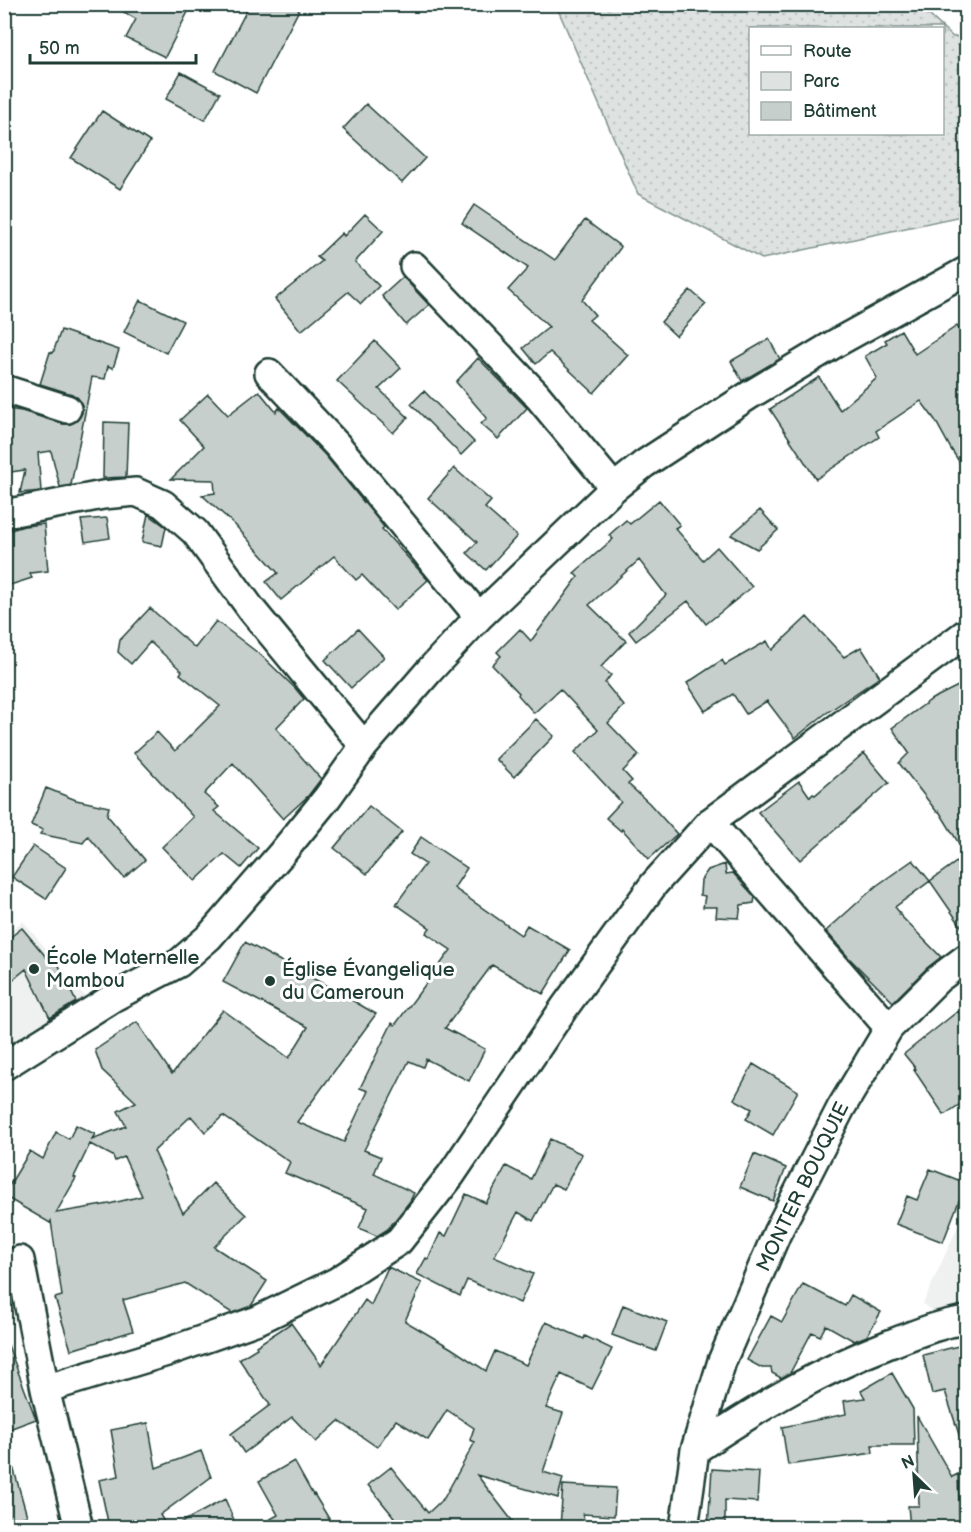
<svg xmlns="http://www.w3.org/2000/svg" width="971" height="1532" font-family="'Balsamiq Sans',sans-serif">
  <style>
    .built { fill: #eef1f0 }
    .green { fill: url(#green-dots); stroke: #7e908b; stroke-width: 1.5; fill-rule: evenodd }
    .building { fill: #c7cfcc; stroke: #1f3d34; stroke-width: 1.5; fill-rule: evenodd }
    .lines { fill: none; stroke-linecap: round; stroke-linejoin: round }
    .minor-casing { stroke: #1f3d34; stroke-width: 32 }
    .minor { stroke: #fff; stroke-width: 27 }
    .poi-dot { fill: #1f3d34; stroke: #fff; stroke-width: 2 }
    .labels { text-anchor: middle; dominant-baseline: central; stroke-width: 6; stroke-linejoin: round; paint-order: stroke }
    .poi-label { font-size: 20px; fill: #1f3d34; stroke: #fff; text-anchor: start }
    .street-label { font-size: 20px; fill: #1f3d34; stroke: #fff }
  </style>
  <defs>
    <pattern id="green-dots" width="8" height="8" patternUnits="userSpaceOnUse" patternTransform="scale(1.5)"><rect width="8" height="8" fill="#dee3e2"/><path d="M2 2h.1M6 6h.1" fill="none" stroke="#bec4c2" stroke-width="1.8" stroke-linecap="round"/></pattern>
  </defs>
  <rect width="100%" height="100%" fill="#fff"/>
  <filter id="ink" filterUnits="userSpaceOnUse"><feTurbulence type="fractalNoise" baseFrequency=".0167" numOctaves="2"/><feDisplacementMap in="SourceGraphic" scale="12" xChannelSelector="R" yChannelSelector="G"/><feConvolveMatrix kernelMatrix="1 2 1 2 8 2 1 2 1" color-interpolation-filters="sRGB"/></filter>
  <g filter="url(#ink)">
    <path class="built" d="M 23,921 L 91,1003 L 5,1061 L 5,934 Z
      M 966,1208 L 966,1315 L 943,1320 L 923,1304 Z"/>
    <path class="green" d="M 556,5 L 918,5 L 953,37 L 966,36 L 966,215 L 762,259 L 638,194 ZM 750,28 L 942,28 L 942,134 L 750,134 Z"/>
    <path class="building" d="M 110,4 L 192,4 L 165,57 L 126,38 L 136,19 Z
      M 250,4 L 302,4 L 256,93 L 215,71 Z
      M 181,72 L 220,93 L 205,120 L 166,99 Z
      M 366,104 L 425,158 L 402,183 L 343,129 Z
      M 102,111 L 150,142 L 120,189 L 71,158 Z
      M 474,205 L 555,260 L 585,220 L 621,247 L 582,300 L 595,315 L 589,320 L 628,355 L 594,393 L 550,352 L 536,364 L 523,348 L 549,327 L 508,290 L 528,268 L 462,223 Z
      M 365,214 L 383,231 L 355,262 L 379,286 L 361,304 L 348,292 L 301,331 L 275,299 L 322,261 L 317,257 L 342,233 L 344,236 Z
      M 403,277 L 429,305 L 406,325 L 382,296 Z
      M 690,290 L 706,304 L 676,336 L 661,322 Z
      M 140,300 L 183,321 L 166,353 L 124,332 Z
      M 957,326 L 966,339 L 966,472 L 951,449 L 935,420 L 921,401 L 876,431 L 879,437 L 816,479 L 770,409 L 819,377 L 840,410 L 877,378 L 865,356 L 887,343 L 885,340 L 901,330 L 915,354 Z
      M 61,330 L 119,350 L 113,368 L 108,366 L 105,379 L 92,377 L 71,485 L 60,487 L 51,451 L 38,453 L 41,491 L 20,493 L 25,470 L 4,473 L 4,425 L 7,409 L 22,411 L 63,424 L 70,424 L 77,421 L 82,413 L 82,405 L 78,398 L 72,394 L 40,384 L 50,352 L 53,353 Z
      M 769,339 L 780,359 L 742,381 L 731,361 Z
      M 375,341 L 401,368 L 379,389 L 408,417 L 393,433 L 337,381 Z
      M 478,358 L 527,408 L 498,439 L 481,424 L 487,418 L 456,382 Z
      M 259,391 L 276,412 L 279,408 L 325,455 L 384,527 L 382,529 L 428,580 L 395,610 L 362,575 L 356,580 L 334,556 L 281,600 L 266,582 L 278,573 L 235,525 L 202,495 L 215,493 L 214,480 L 171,479 L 204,446 L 180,420 L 208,394 L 228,415 Z
      M 424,391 L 474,442 L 461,455 L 411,404 Z
      M 104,422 L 128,423 L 126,477 L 103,478 Z
      M 454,468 L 491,501 L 485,508 L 517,536 L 486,570 L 467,553 L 477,542 L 428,498 Z
      M 659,500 L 680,525 L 675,528 L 703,560 L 717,547 L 752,587 L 706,624 L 688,601 L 636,641 L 629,632 L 666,595 L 639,560 L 589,605 L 626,641 L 601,667 L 611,675 L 605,683 L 624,706 L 608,723 L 639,755 L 623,771 L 632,781 L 628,784 L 649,803 L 677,834 L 649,859 L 622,829 L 621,831 L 606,818 L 621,802 L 575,752 L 598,730 L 560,689 L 534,713 L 518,695 L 519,693 L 492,665 L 501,656 L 497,652 L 520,629 L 531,641 L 578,577 L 574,573 L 613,539 L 609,535 L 626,520 L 630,524 Z
      M 760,510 L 778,530 L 757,549 L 731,535 Z
      M 148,514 L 166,527 L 162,546 L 142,542 Z
      M 107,518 L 110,538 L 85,542 L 81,520 Z
      M 44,524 L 48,571 L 30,573 L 32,578 L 4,587 L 4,532 L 24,526 Z
      M 150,608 L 195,648 L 216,621 L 262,656 L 295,688 L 304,699 L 276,728 L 321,779 L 308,796 L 283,819 L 233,763 L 204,794 L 219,807 L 214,811 L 258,848 L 241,868 L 224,854 L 195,881 L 162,847 L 193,817 L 134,753 L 157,732 L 175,751 L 220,706 L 180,674 L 182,671 L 150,642 L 131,664 L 118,652 L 120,640 Z
      M 807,617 L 844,657 L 861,647 L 880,677 L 825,714 L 795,738 L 767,701 L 746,714 L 733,694 L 705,711 L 687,683 L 722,660 L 725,665 L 767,641 L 772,650 Z
      M 358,629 L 384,657 L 351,688 L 325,660 Z
      M 966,682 L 966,933 L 930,881 L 966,855 L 939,811 L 937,812 L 899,763 L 909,753 L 892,728 L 932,699 Z
      M 536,719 L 554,736 L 514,777 L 496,759 Z
      M 864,753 L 889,783 L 800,860 L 758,812 L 799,781 L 810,797 L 813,794 L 815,795 Z
      M 46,788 L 76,800 L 109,807 L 107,815 L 145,860 L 124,878 L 88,836 L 83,843 L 40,834 L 43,830 L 31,825 Z
      M 369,806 L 402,832 L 367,874 L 334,848 Z
      M 421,837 L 467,868 L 454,888 L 521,935 L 527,925 L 570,950 L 543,994 L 492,965 L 445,1028 L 485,1049 L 469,1081 L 426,1059 L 423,1067 L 409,1061 L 364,1150 L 381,1157 L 374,1174 L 414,1193 L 410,1201 L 388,1229 L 377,1236 L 359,1228 L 368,1208 L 285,1173 L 290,1162 L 223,1116 L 205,1132 L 191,1116 L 154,1151 L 183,1213 L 213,1183 L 246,1215 L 214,1247 L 267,1281 L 251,1306 L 232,1313 L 185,1283 L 123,1300 L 133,1331 L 71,1350 L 55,1298 L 62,1296 L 51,1221 L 50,1223 L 4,1196 L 4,1194 L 30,1151 L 43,1159 L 56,1132 L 69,1139 L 76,1125 L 95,1134 L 92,1139 L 126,1126 L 118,1111 L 136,1102 L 102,1070 L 95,1050 L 137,1022 L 172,1074 L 223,1010 L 289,1058 L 308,1027 L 223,982 L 245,942 L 329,987 L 376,1014 L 297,1122 L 344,1142 L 368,1091 L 360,1088 L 392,1023 L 395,1025 L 451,950 L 426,933 L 430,928 L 396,904 L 425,864 L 410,854 ZM 90,1144 L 113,1156 L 115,1161 L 124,1157 L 142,1196 L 109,1204 L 56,1213 L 76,1178 L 74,1177 Z
      M 33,846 L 66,868 L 46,899 L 12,877 Z
      M 913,860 L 930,881 L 895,907 L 900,913 L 899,914 L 941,957 L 927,968 L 893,1002 L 849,958 L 826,931 L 876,886 Z
      M 725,864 L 726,874 L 733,873 L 755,897 L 754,903 L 741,905 L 739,918 L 716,917 L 717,907 L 703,907 L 705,896 L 700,895 L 701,880 L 708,870 Z
      M 22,928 L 47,958 L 54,955 L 76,1002 L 50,1018 L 26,969 L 4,987 L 4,942 Z
      M 958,1011 L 966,1022 L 966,1100 L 944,1115 L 914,1070 L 916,1069 L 904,1054 Z
      M 753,1064 L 798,1091 L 773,1135 L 746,1119 L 752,1109 L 734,1099 Z
      M 550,1139 L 582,1154 L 564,1189 L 553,1184 L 533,1221 L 518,1212 L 494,1257 L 533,1274 L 520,1303 L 467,1280 L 460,1296 L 417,1274 L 426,1258 L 428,1260 L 440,1233 L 446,1236 L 466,1194 L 486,1203 L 506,1166 L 531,1179 Z
      M 754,1154 L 786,1168 L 773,1201 L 740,1187 Z
      M 930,1169 L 966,1183 L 943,1242 L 896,1224 L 907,1196 L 917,1200 Z
      M 388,1267 L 422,1283 L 405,1321 L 451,1348 L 486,1371 L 495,1351 L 526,1365 L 546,1322 L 584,1339 L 585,1336 L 612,1349 L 592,1389 L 561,1374 L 546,1408 L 563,1413 L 543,1472 L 563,1478 L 558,1498 L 477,1475 L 517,1527 L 402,1527 L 368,1485 L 391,1467 L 428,1513 L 444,1498 L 475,1442 L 470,1440 L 474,1428 L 447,1410 L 428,1440 L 396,1420 L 377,1447 L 339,1421 L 316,1442 L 292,1417 L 244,1453 L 231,1434 L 270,1405 L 239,1359 L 257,1348 L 256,1346 L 291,1323 L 321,1365 L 365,1300 L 371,1305 Z
      M 803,1284 L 845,1306 L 851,1295 L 881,1312 L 867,1336 L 854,1341 L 826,1325 L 820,1336 L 812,1332 L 790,1373 L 781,1378 L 772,1373 L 771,1368 L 762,1368 L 747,1360 L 771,1316 L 782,1322 Z
      M 623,1305 L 667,1322 L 656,1351 L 612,1335 Z
      M 4,1340 L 6,1340 L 36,1419 L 4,1431 Z
      M 966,1344 L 966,1446 L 963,1447 L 945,1391 L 932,1394 L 923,1355 Z
      M 892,1373 L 913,1409 L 914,1445 L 872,1445 L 873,1453 L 788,1465 L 782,1427 L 846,1414 L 844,1401 L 865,1398 L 861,1391 Z
      M 917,1416 L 952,1477 L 958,1474 L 960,1527 L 910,1527 L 908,1506 L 919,1506 Z
      M 148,1423 L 156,1468 L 201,1451 L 211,1477 L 160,1515 L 167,1527 L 109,1527 L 99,1480 L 119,1476 L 111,1430 Z
      M 10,1456 L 27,1516 L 4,1523 L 4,1457 Z
      M 294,1461 L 313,1495 L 314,1494 L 334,1527 L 256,1527 L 278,1515 L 259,1481 Z
      M 712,1469 L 759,1472 L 757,1502 L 725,1500 L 725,1527 L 708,1527 Z
      M 563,1485 L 616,1488 L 614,1516 L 583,1514 L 585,1527 L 560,1527 Z
      M 225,1499 L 237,1527 L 173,1527 Z"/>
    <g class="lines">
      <defs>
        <path id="minor" d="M 414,266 L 536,394 L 614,488
          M 269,373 L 337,445 L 479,617
          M 4,389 L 67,409
          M 4,514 L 103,495 L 136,492 L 163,504 L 195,532 L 252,610 L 364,746
          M 710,822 L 966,633
          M 4,1066 L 114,997 L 179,963 L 209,937 L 282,853 L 327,798 L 364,746 L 429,671 L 479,617 L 614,488 L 644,464 L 748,396 L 836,343 L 966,271
          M 20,1260 L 45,1389 L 79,1528
          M 45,1389 L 167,1352 L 258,1320 L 336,1282 L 399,1241 L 451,1175 L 564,1008 L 654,884 L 710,822 L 889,1028
          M 695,1450 C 759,1407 819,1371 892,1343 C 918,1333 939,1324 966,1320
          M 684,1528 L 695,1450 L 722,1361 L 777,1233 L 841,1108 L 889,1028 L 938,979 L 966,958"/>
      </defs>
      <use href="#minor" class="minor-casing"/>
      <use href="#minor" class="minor"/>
    </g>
  </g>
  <g class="poi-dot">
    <circle cx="34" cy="969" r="6"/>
    <circle cx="270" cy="981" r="6"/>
  </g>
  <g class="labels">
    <g class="poi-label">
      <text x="46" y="958">École Maternelle<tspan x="46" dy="23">Mambou</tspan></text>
      <text x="282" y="970">Église Évangelique<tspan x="282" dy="23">du Cameroun</tspan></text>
    </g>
    <g class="street-label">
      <text transform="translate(803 1187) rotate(-64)">MONTER BOUQUIE</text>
    </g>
  </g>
  <rect width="971" height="1532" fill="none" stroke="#fff" stroke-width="24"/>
  <rect x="12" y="12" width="947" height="1508" fill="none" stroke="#1f3d34" stroke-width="2" filter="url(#ink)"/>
  <rect x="749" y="27" width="195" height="108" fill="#ffffff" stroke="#a5b1ae" stroke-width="1.5"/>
  <rect x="761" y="46" width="30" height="9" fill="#ffffff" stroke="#a5b1ae" stroke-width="1.5"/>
  <text x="803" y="57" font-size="18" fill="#1f3d34">Route</text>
  <rect x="761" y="72" width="30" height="18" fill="#dee3e2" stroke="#a5b1ae" stroke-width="1.5"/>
  <text x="803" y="87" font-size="18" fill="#1f3d34">Parc</text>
  <rect x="761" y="102" width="30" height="18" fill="#c7cfcc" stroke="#a5b1ae" stroke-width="1.5"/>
  <text x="803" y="117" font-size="18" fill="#1f3d34">Bâtiment</text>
  <g transform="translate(914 1475) rotate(335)" stroke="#ffffff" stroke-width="4.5" paint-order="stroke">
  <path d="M0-4.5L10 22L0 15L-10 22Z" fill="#1f3d34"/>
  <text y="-9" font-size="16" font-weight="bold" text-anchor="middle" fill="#1f3d34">N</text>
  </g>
  <path d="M30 54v9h166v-9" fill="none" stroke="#1f3d34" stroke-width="3"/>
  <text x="39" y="54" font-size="18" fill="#1f3d34" stroke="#ffffff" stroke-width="4.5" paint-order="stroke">50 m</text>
</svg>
